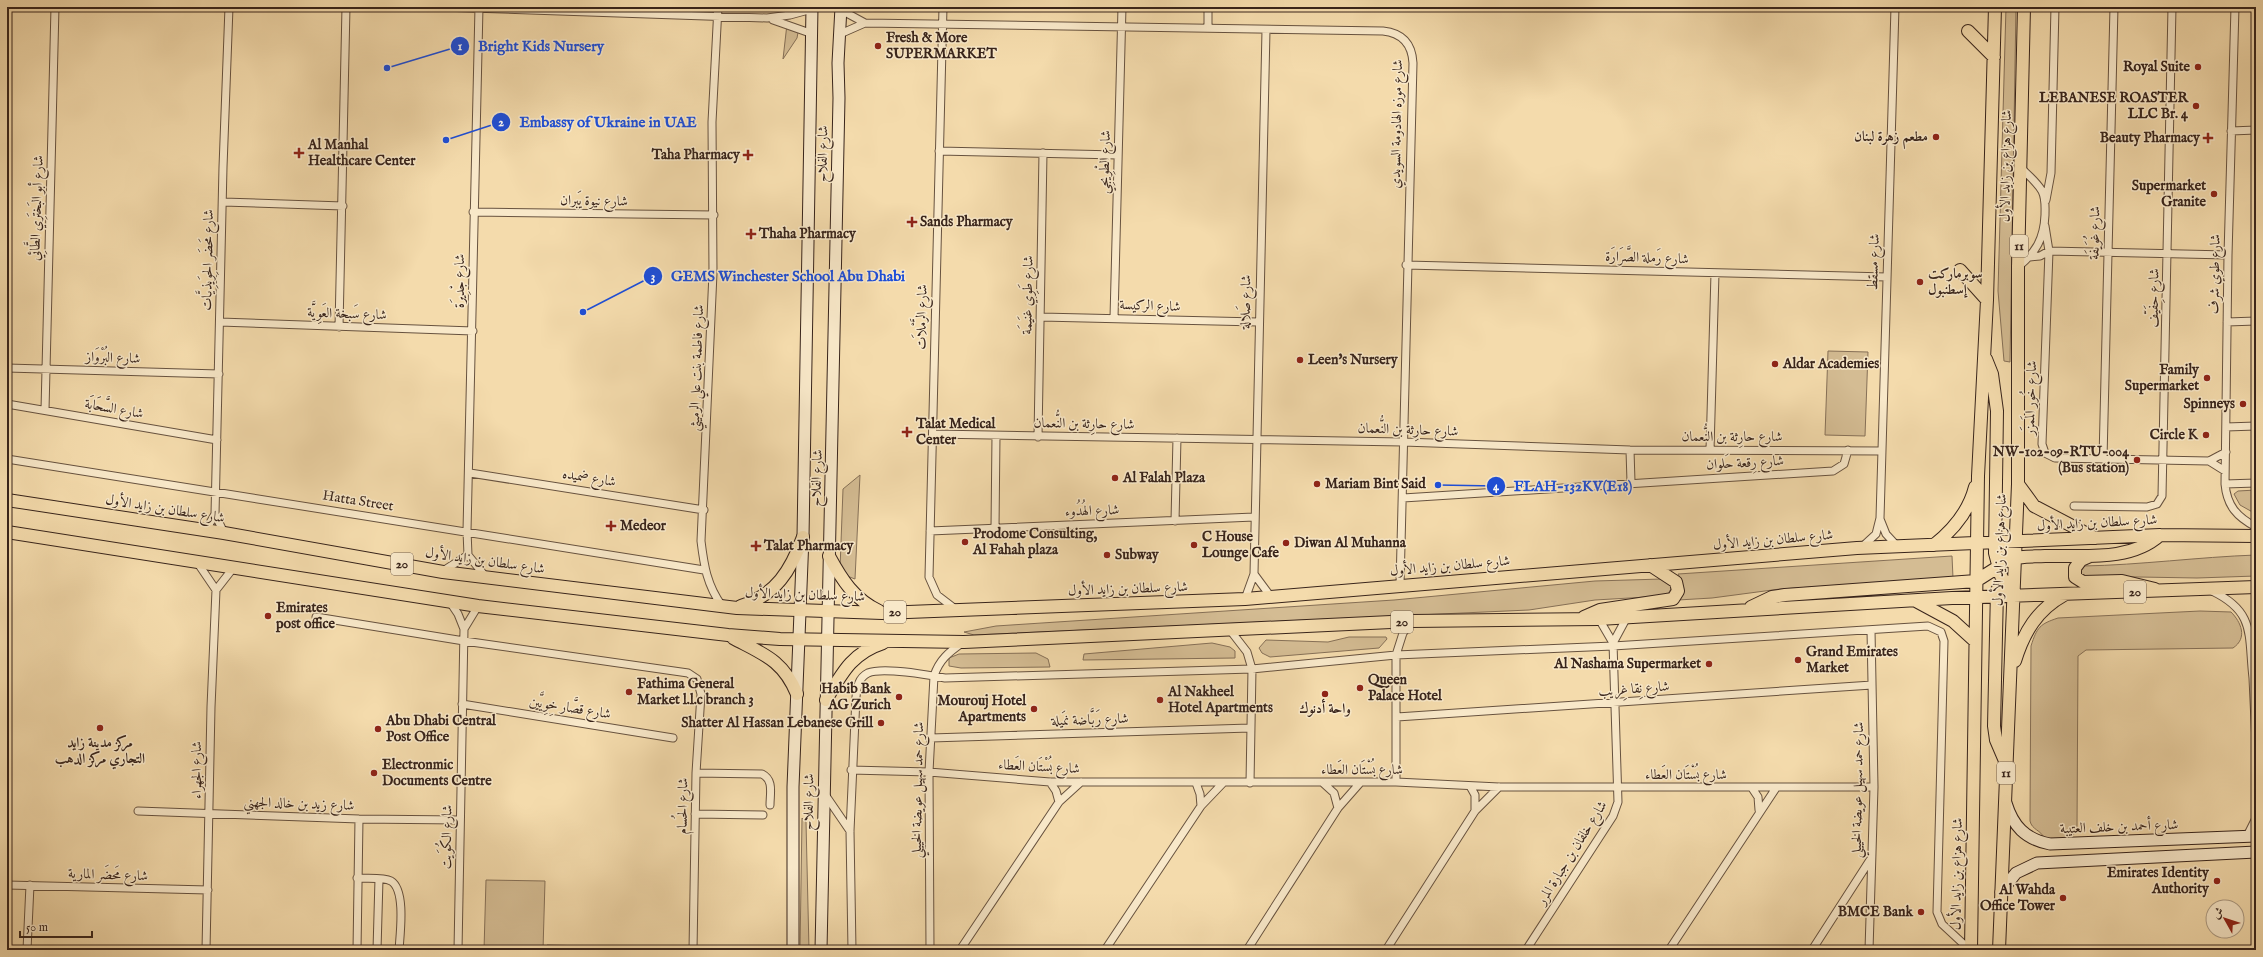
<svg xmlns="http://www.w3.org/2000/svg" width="2263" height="957" font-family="'IM FELL English',Amiri,serif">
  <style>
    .green { fill: #d4bc93; stroke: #867057 }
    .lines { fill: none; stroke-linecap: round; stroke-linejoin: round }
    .street-casing { stroke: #67523f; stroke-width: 9 }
    .secondary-casing { stroke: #38241b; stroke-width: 13 }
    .primary-casing { stroke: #38241b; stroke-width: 14 }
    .street { stroke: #f8e8c9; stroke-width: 7 }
    .secondary { stroke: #f8e8c9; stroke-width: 11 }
    .primary { stroke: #f4dbac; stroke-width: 12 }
    .poi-dot { fill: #8f2418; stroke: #f8e8c9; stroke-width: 1.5 }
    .labels { text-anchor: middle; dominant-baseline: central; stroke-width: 3; stroke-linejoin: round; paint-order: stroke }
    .shield { fill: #f8e8c9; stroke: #725f4f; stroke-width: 1 }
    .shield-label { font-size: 13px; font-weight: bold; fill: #38241b }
    .poi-label { font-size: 14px; font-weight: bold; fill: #38241b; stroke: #f8e8c9; text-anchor: start }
    .street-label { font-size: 14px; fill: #38241b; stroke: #f8e8c9 }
    .leader { fill: none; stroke: #1d4ed8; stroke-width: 1.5 }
    .callout-dot { fill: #1d4ed8; stroke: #f8e8c9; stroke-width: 1.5 }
    .mark-label { font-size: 12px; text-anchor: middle; font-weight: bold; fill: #fff }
    .callout-label { font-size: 15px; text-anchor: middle; font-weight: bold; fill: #1d4ed8; stroke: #f8e8c9; stroke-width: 3; stroke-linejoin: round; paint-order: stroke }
  </style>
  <rect width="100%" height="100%" fill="#f4dbac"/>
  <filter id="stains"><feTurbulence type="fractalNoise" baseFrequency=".005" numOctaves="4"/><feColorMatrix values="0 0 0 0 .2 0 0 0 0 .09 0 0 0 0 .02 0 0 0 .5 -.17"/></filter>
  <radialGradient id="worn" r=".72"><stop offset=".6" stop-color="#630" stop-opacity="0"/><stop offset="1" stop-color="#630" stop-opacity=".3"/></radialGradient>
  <path class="green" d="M 2006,7 L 2016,7 L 2010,362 L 2004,361 L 1998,291 Z
    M 787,24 L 799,27 L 797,38 L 783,59 Z
    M 1828,351 L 1868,352 L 1865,436 L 1825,435 Z
    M 860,475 L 855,579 L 847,576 L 840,569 L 843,489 Z
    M 2256,490 L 2256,514 L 2240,505 L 2234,494 L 2238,491 Z
    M 2256,555 L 2256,576 L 2197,578 L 2081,576 L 2081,567 L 2083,566 C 2141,565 2198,557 2256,555 Z
    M 1952,556 L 1953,578 L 1780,589 L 1712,598 L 1678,600 C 1681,590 1684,584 1678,574 Z
    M 1662,579 L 1672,587 L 1668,594 L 1664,596 L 1595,600 L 1529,610 L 974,635 L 964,632 L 996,626 L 1394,600 L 1595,581 Z
    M 2200,611 L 2231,612 C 2241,622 2248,638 2233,648 L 2086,650 L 2078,656 L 2077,829 C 2072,843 2056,838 2044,838 C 2041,830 2032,830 2030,821 L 2031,646 C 2037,627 2040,624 2058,618 Z
    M 1349,637 L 1386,637 L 1387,639 L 1379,648 L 1270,657 L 1262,653 L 1259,648 L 1266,640 L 1328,642 Z
    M 1212,643 L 1230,647 L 1235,651 L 1235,658 L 1083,660 L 1084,654 Z
    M 1036,653 L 1048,659 L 1050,667 L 961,668 L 949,666 L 949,658 L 959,654 Z
    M 802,818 L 806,822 L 809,950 L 800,950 Z
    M 486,880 L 545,881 L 543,950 L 484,950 Z
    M 547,945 L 587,946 L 587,950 L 547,950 Z"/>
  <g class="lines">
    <defs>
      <path id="street" d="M 440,7 L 767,18 L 790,15 L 812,9
        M 479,7 L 467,531 L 468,555 L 485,576
        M 718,7 L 712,122 L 713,273 L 701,541 C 704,566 707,585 722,606
        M 943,7 L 929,577 L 937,595 L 954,608
        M 2235,7 L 2228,255 L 2225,484 C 2227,506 2237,517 2256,527
        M 841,10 L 865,23
        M 773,20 L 810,33
        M 1208,28 L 1208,7
        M 840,34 L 865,23 L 1383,31 C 1402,33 1412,44 1413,63 L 1400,585
        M 2231,131 L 2256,130
        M 939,151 L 1118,155
        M 2046,200 L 2051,173 L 2055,7
        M 223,202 L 343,206
        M 473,212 L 714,215
        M 2045,226 L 2049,251 L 2042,444 L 2045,453 L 2055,458 L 2209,461 L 2226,452
        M 2030,257 L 2040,256 L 2049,251 L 2228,255
        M 1406,265 L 1887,277
        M 2018,267 C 2036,252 2044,239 2045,215 C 2045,206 2046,199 2042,191 C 2037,182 2028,175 2021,168
        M 1041,317 L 1258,322
        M 1114,318 L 1122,7
        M 220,322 L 473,331
        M 2227,322 L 2256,321
        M 339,327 L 346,7
        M 7,368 L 219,374
        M 7,404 L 217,440
        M 45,410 L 55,7
        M 2226,427 L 2256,426
        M 934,434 L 1403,442 L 1630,450 L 1882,451
        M 1038,437 L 1043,153
        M 1630,450 L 1631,482
        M 1710,450 L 1715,273
        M 7,459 L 704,570
        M 2103,459 L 2114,7
        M 2209,461 L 2225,471
        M 470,473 L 704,510
        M 2225,484 L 2256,483
        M 1403,498 L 1833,471 L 1844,464 L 1848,450
        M 2074,506 L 2147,507 L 2157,504 L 2162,496 L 2172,7
        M 1880,519 L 1886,534 L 1898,547
        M 1175,521 L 1177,438
        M 995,528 L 996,436
        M 206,530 L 215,514
        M 930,531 L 1254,517
        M 224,533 L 215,514 L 223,167 L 229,7
        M 1863,546 L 1876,534 L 1880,518 L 1895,7
        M 197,562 L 216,590
        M 443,571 L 468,555
        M 1254,574 L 1271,597
        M 2212,591 C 2256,612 2248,635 2253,678
        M 1245,599 L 1254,574 L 1266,30
        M 450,602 L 458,614 L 464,629 L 458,950
        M 316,617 L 464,641 L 688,673 L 697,679 L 701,694 L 696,773 L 693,950
        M 464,629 L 478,606
        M 1230,630 L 1247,652 L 1252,669 L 1250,783
        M 1613,643 L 1627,617
        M 2256,656 L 2253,678 L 2256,744
        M 462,704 L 673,738
        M 1397,717 L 1872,685
        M 931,738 L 1250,728
        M 851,770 L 929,772 L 1050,782 L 1396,782 L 1499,787 L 1874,787
        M 696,773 L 762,774 C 774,780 770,793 770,805
        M 1050,782 L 1056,791 L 1059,802
        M 1396,782 L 1396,655 L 1403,633 L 1412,621
        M 1196,783 L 1200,794 L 1201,806
        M 1323,783 L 1334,793 L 1338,808
        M 1470,786 L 1475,795 L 1475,811
        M 1752,788 L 1758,797 L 1759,810
        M 824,793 L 850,831
        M 138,811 L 359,819 L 460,820
        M 695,814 L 763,815
        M 2247,836 L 2256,818
        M 357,878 C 367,879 383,877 391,881 C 406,890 400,934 399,950
        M 7,885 L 208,890
        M 27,950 L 30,885
        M 206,950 L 211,707 L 216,590 L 234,567
        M 357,950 L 359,819
        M 377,950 L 379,879
        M 852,950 L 850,831 L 856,697 C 857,688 858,678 868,673 C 882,667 929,675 945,678 L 1252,669 L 1396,655 L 1613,646 L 1928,626 L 1941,632 L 1944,641 L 1937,912 L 1942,924 L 1970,950
        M 930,950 L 929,772 L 934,676 C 939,660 949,652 962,643
        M 960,950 L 1059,802 L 1081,782
        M 1105,950 L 1201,806 L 1223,783
        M 1247,950 L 1338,808 L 1360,783
        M 1386,950 L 1475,811 L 1499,787
        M 1526,950 L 1613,816 L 1618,802 L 1613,643 L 1599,619
        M 1669,950 L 1776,788
        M 1812,950 L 1870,860
        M 1869,950 L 1874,787 L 1871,630"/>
      <path id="secondary" d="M 2006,803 C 2013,826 2025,839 2050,844 L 2256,836
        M 2001,892 L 2016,873 L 2037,863 L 2256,852
        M 793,950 L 793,787 L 803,537 L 812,7
        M 821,950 L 839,98 L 838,63 L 841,7"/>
      <path id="primary" d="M 1968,31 L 1994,57
        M 1960,270 L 1987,300
        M 1986,359 L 1992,374 L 1997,411 L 1995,553 L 2001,576 L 2013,596
        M 2018,484 L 2034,506 L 2095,538
        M 7,500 L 224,533 L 443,572 L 737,608 L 882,613 L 1245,599 L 1857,548 L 2160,535 L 2256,536
        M 7,532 L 478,606 L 728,635 L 780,639 L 964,642 L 1412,621 L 1599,619 L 1952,598 L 2256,587
        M 1934,545 C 1953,530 1969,511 1975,487
        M 829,556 C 842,580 854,599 879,611
        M 2090,556 L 2081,560 L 2075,568 L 2075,577 L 2083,582 L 2122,581 L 2155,589
        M 2009,561 C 2019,555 2033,557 2045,556 C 2083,555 2130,562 2160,535
        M 1997,590 L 1994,726 L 1996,740 L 2005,761
        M 1916,601 L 1953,621 L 1975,641
        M 741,606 C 776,595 791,570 803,537
        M 1751,607 L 1772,597 L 1785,595 L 1976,581 L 1998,567 L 2014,543
        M 1584,617 L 1600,610 L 1673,599 L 1678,591 L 1676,582 L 1650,565
        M 733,638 C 763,654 783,660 797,694
        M 2015,661 C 2024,632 2037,610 2064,595
        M 826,700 C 842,673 852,653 883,643
        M 1971,950 L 1978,476 L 1987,300 L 1995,7
        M 1999,950 L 2018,484 L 2018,267 L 2024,7"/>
    </defs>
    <use href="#street" class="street-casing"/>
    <use href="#secondary" class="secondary-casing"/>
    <use href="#primary" class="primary-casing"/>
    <use href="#street" class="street"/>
    <use href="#secondary" class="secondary"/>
    <use href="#primary" class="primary"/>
  </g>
  <g class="poi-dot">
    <circle cx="878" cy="46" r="4"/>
    <circle cx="2198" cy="67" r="4"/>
    <circle cx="2196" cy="106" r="4"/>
    <circle cx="1936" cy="137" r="4"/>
    <path d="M2206 132h4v4h4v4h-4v4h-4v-4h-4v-4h4z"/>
    <path d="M297 147h4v4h4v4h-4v4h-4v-4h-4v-4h4z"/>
    <path d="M746 149h4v4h4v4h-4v4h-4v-4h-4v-4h4z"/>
    <circle cx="2214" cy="194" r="4"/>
    <path d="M910 216h4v4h4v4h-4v4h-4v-4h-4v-4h4z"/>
    <path d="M749 228h4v4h4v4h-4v4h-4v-4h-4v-4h4z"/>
    <circle cx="1920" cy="282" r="4"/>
    <circle cx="1300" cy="360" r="4"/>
    <circle cx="1775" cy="364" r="4"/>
    <circle cx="2207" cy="378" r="4"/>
    <circle cx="2243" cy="404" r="4"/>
    <path d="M905 426h4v4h4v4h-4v4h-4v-4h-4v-4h4z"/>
    <circle cx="2206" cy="435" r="4"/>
    <circle cx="2137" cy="460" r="4"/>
    <circle cx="1115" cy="478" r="4"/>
    <circle cx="1317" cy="484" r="4"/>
    <path d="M609 520h4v4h4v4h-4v4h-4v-4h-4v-4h4z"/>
    <circle cx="965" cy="542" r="4"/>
    <circle cx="1286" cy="543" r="4"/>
    <circle cx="1194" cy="545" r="4"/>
    <path d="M754 540h4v4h4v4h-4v4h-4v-4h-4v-4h4z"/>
    <circle cx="1107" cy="555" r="4"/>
    <circle cx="268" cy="616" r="4"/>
    <circle cx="1798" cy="660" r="4"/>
    <circle cx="1709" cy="664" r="4"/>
    <circle cx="1360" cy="688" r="4"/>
    <circle cx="629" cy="692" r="4"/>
    <circle cx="1325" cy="694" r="4"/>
    <circle cx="899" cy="697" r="4"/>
    <circle cx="1160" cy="700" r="4"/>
    <circle cx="1034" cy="709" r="4"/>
    <circle cx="881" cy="723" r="4"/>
    <circle cx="100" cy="728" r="4"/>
    <circle cx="378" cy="729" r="4"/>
    <circle cx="374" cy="773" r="4"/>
    <circle cx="2217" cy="881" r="4"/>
    <circle cx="2063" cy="898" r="4"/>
    <circle cx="1921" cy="912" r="4"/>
  </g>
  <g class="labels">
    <g class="shield">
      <rect x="2010" y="235" width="18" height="22" rx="3"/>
      <rect x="391" y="553" width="22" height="22" rx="3"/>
      <rect x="2124" y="581" width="22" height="22" rx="3"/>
      <rect x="884" y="601" width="22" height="22" rx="3"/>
      <rect x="1391" y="611" width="22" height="22" rx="3"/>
      <rect x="1997" y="762" width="18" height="22" rx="3"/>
    </g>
    <g class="shield-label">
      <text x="2019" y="246">11</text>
      <text x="402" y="564">20</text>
      <text x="2135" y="592">20</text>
      <text x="895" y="612">20</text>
      <text x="1402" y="622">20</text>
      <text x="2006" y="773">11</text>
    </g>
    <g class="poi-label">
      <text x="886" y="38">Fresh &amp; More<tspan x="886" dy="16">SUPERMARKET</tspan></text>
      <text x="2190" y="67" text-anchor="end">Royal Suite</text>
      <text x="2188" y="98" text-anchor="end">LEBANESE ROASTER<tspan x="2188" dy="16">LLC Br. 4</tspan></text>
      <text x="1928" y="137" text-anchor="end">مطعم زهرة لبنان</text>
      <text x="2200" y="138" text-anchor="end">Beauty Pharmacy</text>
      <text x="308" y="145">Al Manhal<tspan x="308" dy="16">Healthcare Center</tspan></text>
      <text x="740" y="155" text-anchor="end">Taha Pharmacy</text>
      <text x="2206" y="186" text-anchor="end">Supermarket<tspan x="2206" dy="16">Granite</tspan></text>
      <text x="920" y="222">Sands Pharmacy</text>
      <text x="759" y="234">Thaha Pharmacy</text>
      <text x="1928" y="274">سوبرماركت<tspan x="1928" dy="16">إسطنبول</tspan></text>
      <text x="1308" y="360">Leen's Nursery</text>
      <text x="1783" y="364">Aldar Academies</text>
      <text x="2199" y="370" text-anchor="end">Family<tspan x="2199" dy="16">Supermarket</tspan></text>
      <text x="2235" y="404" text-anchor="end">Spinneys</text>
      <text x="916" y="424">Talat Medical<tspan x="916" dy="16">Center</tspan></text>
      <text x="2198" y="435" text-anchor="end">Circle K</text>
      <text x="2129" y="452" text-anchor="end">NW-102-09-RTU-004<tspan x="2129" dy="16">(Bus station)</tspan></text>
      <text x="1123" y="478">Al Falah Plaza</text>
      <text x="1325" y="484">Mariam Bint Said</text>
      <text x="620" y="526">Medeor</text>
      <text x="973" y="534">Prodome Consulting,<tspan x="973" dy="16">Al Fahah plaza</tspan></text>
      <text x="1202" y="537">C House<tspan x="1202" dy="16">Lounge Cafe</tspan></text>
      <text x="1294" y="543">Diwan Al Muhanna</text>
      <text x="764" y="546">Talat Pharmacy</text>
      <text x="1115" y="555">Subway</text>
      <text x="276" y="608">Emirates<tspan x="276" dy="16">post office</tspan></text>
      <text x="1806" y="652">Grand Emirates<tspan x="1806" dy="16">Market</tspan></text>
      <text x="1701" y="664" text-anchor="end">Al Nashama Supermarket</text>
      <text x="1368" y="680">Queen<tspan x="1368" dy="16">Palace Hotel</tspan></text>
      <text x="637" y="684">Fathima General<tspan x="637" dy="16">Market l.l.c branch 3</tspan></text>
      <text x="891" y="689" text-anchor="end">Habib Bank<tspan x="891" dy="16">AG Zurich</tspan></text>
      <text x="1168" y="692">Al Nakheel<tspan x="1168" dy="16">Hotel Apartments</tspan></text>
      <text x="1026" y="701" text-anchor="end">Mourouj Hotel<tspan x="1026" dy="16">Apartments</tspan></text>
      <text x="1325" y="709" text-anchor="middle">واحة أدنوك</text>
      <text x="386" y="721">Abu Dhabi Central<tspan x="386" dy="16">Post Office</tspan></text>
      <text x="873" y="723" text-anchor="end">Shatter Al Hassan Lebanese Grill</text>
      <text x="100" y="743" text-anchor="middle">مركز مدينة زايد<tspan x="100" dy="16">التجاري مركز الدهب</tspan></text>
      <text x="382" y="765">Electronmic<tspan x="382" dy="16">Documents Centre</tspan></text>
      <text x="2209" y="873" text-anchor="end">Emirates Identity<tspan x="2209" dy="16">Authority</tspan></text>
      <text x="2055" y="890" text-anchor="end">Al Wahda<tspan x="2055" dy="16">Office Tower</tspan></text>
      <text x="1913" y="912" text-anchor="end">BMCE Bank</text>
    </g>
    <g class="street-label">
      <text transform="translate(1397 124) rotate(-89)">شارع موزه الهادومة السويدي</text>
      <text transform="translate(823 154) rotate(-89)">شارع الفلاح</text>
      <text transform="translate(1105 162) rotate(-88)">شارع الطْوِيجِي</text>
      <text transform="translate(2006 166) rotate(-89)">شارع هزاع بن زايد الأول</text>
      <text transform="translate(594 201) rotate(1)">شارع نيوة يَبران</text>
      <text transform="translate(37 208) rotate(-88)">شارع أبو البَختَرِي الطَّائِي</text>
      <text transform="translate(2095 233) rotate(-89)">شارع غُوَيفَة</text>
      <text transform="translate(1647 258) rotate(2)">شارع رَملة الصَّرَارَة</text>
      <text transform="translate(208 260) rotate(-89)">شارع مَحضَر الحِوَيذِيَّات</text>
      <text transform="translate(1874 262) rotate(-88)">شارع مسقط</text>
      <text transform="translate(2215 274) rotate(-89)">شارع طوي شرف</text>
      <text transform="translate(460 281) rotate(-90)">شارع جْدِيرَة</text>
      <text transform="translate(1028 295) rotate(-89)">شارع طَوِي غنَيمَة</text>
      <text transform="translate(2154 298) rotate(-89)">شارع حِفَيّف</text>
      <text transform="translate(1246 302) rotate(-89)">شارع صَلالة</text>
      <text transform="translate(1150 306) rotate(2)">شارع الركيسة</text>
      <text transform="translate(347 314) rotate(2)">شارع سَبخة العَوِيَّة</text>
      <text transform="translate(922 317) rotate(-89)">شارع الرَّمْلاَت</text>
      <text transform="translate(113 358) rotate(2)">شارع البُرْوَاز</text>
      <text transform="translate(697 368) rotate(-88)">شارع فاطمة بنت علي الرميثي</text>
      <text transform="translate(2031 398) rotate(-88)">شارع خُور المَمزَر</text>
      <text transform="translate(114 409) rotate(10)">شارع السَّحَابَة</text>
      <text transform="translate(1084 424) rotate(1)">شارع حارِثة بن النُّعمان</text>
      <text transform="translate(1408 430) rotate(2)">شارع حارِثة بن النُّعمان</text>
      <text x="1732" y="437">شارع حارِثة بن النُّعمان</text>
      <text transform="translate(1745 463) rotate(-3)">شارع رِقعة حَلوان</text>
      <text transform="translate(589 478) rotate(9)">شارع ضميده</text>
      <text transform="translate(817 478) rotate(-88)">شارع الفلاح</text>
      <text transform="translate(358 501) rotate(9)">Hatta Street</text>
      <text transform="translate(165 509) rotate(9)">شارع سلطان بن زايد الأول</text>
      <text transform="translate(1092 511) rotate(-2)">شارع الهُدُوء</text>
      <text transform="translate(2097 523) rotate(-3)">شارع سلطان بن زايد الأول</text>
      <text transform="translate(1773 540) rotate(-5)">شارع سلطان بن زايد الأول</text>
      <text transform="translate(2000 550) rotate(-88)">شارع هزاع بن زايد الأول</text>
      <text transform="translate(485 561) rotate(8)">شارع سلطان بن زايد الأول</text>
      <text transform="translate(1450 566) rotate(-5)">شارع سلطان بن زايد الأول</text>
      <text transform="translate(1128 589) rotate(-2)">شارع سلطان بن زايد الأول</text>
      <text transform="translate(805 595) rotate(2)">شارع سلطان بن زايد الأول</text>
      <text transform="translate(1634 689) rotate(-4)">شارع نِقا غِريب</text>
      <text transform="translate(570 708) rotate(9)">شارع قصَّار خِوِيَّين</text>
      <text transform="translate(1090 720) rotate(-2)">شارع رَبَّاضة نمَيلة</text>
      <text transform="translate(1039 767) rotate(3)">شارع بُسْتَان العَطاء</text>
      <text transform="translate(197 770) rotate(-90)">شارع الجهراء</text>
      <text x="1362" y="770">شارع بُسْتَان العَطاء</text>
      <text x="1686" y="775">شارع بُسْتَان العَطاء</text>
      <text transform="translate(918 790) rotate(-89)">شارع حمد سهيل عويضة الخييلي</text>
      <text transform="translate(1858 790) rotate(-89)">شارع حمد سهيل عويضة الخييلي</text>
      <text transform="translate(809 802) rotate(-89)">شارع الفلاح</text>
      <text transform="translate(299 804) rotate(2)">شارع زيد بن خالد الجهني</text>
      <text transform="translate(683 806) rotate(-89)">شارع الحُسام</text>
      <text transform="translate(2119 827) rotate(-2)">شارع أحمد بن خلف العتيبة</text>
      <text transform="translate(447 837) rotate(-89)">شارع الكُوَيت</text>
      <text transform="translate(1572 853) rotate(-58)">شارع خلفان بن جبارة المرر</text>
      <text transform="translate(1957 874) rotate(-89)">شارع هزاع بن زايد الأول</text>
      <text transform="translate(108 875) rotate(2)">شارع مَحضَر المارية</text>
    </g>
  </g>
  <path class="leader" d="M387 68L460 46M446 140L501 122M583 312L653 276M1438 485L1496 486"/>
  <g class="callout-dot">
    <circle cx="387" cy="68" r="4"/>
    <circle cx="446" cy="140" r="4"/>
    <circle cx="583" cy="312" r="4"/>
    <circle cx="1438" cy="485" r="4"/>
    <circle cx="460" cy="46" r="10"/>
    <circle cx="501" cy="122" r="10"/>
    <circle cx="653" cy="276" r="10"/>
    <circle cx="1496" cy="486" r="10"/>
  </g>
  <g class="mark-label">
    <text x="460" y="50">1</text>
    <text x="501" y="126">2</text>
    <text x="653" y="280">3</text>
    <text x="1496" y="490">4</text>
  </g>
  <g class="callout-label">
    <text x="541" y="51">Bright Kids Nursery</text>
    <text x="608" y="127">Embassy of Ukraine in UAE</text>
    <text x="788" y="281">GEMS Winchester School Abu Dhabi</text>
    <text x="1573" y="491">FLAH-132KV(E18)</text>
  </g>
  <rect width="2263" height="957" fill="none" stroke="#f4dbac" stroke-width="24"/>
  <rect x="8" y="8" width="2247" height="941" fill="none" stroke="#38241b" stroke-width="2"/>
  <rect x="12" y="12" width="2239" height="933" fill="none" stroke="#38241b"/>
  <g transform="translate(2225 919) rotate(309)"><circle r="19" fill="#f8e8c9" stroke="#ab9a83"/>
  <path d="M0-3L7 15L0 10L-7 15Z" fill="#8f2418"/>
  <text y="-6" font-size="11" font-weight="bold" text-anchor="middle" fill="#38241b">ش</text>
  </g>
  <path d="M20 931v6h72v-6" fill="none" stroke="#38241b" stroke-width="2"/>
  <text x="26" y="931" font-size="12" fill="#38241b" stroke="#f8e8c9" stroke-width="3" paint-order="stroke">50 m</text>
  <rect width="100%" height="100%" filter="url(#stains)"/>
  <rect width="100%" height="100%" fill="url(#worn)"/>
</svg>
